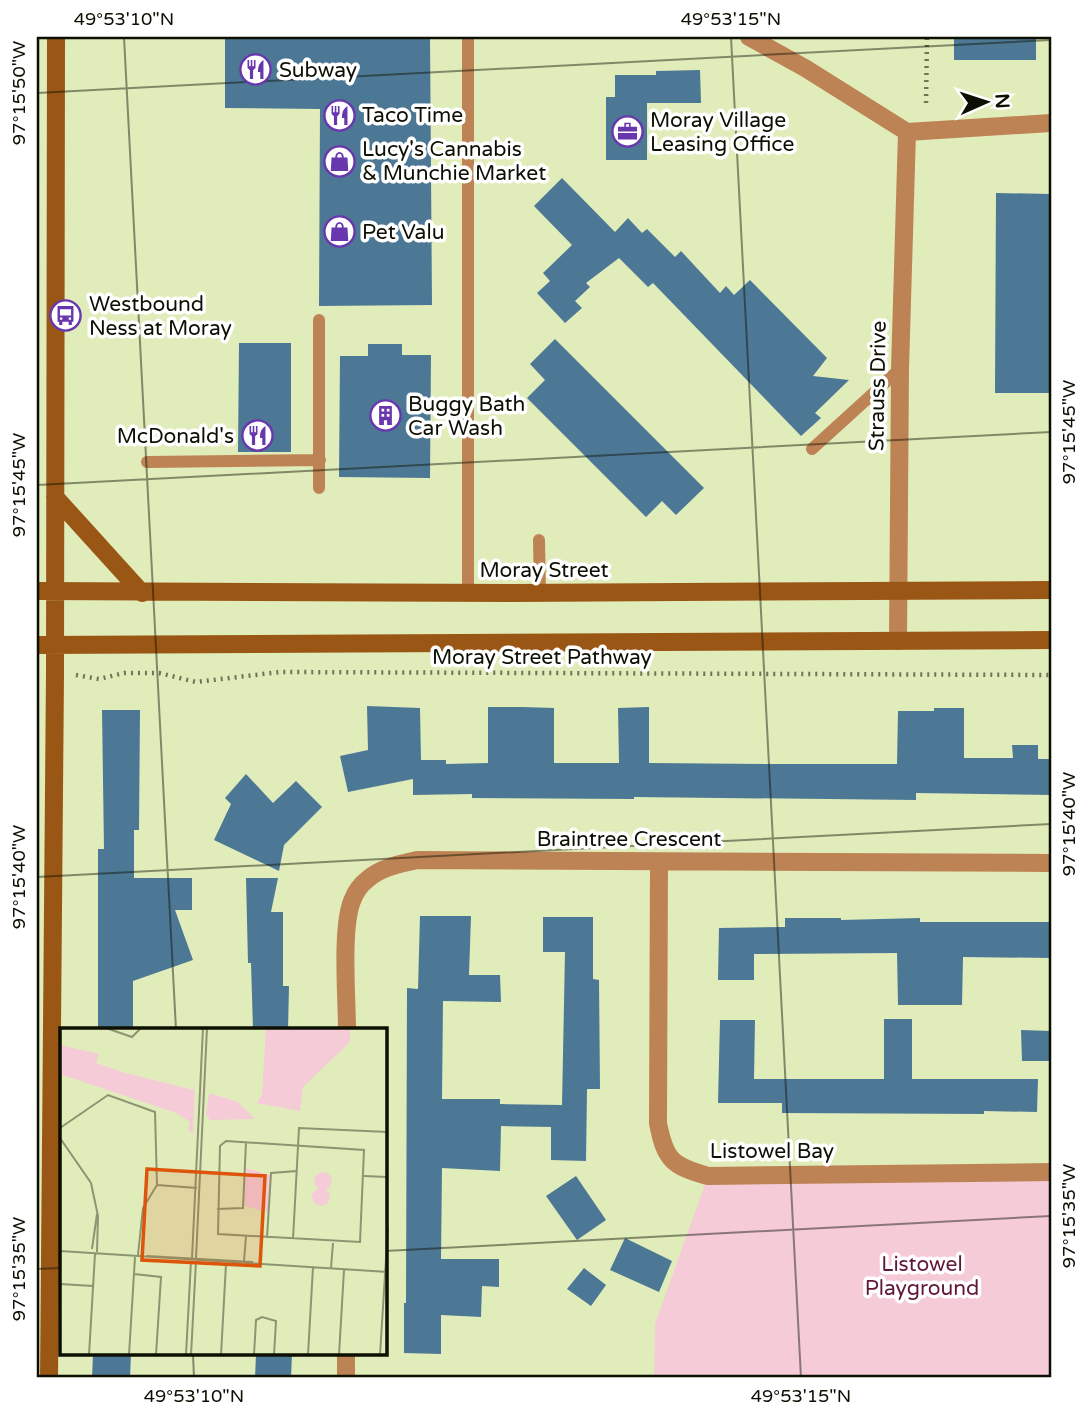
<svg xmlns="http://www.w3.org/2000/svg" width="1088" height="1415" font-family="'Varela Round',sans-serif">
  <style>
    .green { fill: #f4cbd7 }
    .building { fill: #4d7895 }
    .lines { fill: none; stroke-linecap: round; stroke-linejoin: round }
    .path { stroke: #6e7557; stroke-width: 4.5; stroke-dasharray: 2 5; stroke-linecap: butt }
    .lane { stroke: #be8355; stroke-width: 12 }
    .street { stroke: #be8355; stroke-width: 18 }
    .secondary { stroke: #9a5615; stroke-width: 18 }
    .ticks { fill: none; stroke: #0c0f01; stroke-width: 2; stroke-opacity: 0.45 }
    .labels { text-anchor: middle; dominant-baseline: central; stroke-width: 7; stroke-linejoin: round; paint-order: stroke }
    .poi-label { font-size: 21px; fill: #0c0f01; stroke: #fff; text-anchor: start }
    .street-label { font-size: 21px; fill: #0c0f01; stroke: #fff }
    .park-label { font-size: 21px; fill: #611737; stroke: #fff }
    .inset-road { fill: none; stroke: #8c9471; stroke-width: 2 }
    .view { fill: #dd550b; fill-opacity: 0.15; stroke: #dd550b; stroke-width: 3.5 }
    .inset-edge { fill: none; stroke: #0c0f01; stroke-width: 3.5 }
    .neatline { fill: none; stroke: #0c0f01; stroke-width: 2.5 }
    .ticks-label { font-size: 18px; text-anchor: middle; fill: #0c0f01 }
  </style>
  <rect width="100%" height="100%" fill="#e1ecbb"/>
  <path class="green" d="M 1051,1172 L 1051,1378 L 654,1378 L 655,1324 L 708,1176 Z"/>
  <path class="building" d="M 225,37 L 430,37 L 432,305 L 319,306 L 320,109 L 225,108 Z
    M 954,37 L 1036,37 L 1036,60 L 954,60 Z
    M 700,70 L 701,103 L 647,103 L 647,160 L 606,160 L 606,97 L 615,97 L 615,75 L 656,75 L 656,71 Z
    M 562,178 L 615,232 L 628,218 L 642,233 L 647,229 L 675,257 L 681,251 L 720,293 L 726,286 L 734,295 L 750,280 L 827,358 L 813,376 L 849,380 L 815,413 L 821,418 L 801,436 L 653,283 L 648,287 L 619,258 L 586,283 L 590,287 L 575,301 L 582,308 L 565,323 L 537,293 L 550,281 L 543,273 L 572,245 L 534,206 Z
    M 996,193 L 1051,194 L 1051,393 L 995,393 Z
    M 555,339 L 704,488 L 676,515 L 662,501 L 646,517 L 527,398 L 545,380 L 530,364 Z
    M 239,343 L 291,343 L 291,452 L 238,452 Z
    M 368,344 L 402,344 L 402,355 L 431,355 L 430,478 L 339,477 L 340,356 L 368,356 Z
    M 367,706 L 420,708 L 421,760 L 446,760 L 446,764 L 488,763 L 488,707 L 522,707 L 554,708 L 554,763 L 619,763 L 618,708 L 649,707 L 649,763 L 770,764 L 897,764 L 898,711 L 934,711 L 934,708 L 964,708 L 964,758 L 1013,758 L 1012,745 L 1038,745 L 1038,759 L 1051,759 L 1051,795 L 916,793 L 916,800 L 634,797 L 634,799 L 472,798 L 472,794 L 413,795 L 413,779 L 348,792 L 340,756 L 368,750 Z
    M 102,710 L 140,710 L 139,830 L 134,830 L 134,878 L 192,878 L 192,910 L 175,910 L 193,960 L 133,981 L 133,1030 L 98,1030 L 98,849 L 104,849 Z
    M 246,774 L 273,803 L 296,781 L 322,807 L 284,845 L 279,871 L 214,840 L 231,804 L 225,798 Z
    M 246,878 L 278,878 L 271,912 L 283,912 L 283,986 L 289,986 L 288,1030 L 253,1030 L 251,963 L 248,963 Z
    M 420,916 L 471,916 L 469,975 L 500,975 L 501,1002 L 443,1001 L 442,1099 L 500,1099 L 500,1104 L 562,1105 L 565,952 L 543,952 L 543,917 L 593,917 L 593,979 L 599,980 L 600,1089 L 587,1089 L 586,1161 L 551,1160 L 551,1127 L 501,1126 L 500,1171 L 442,1168 L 441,1259 L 499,1259 L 499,1287 L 482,1286 L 481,1317 L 441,1315 L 441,1354 L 404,1353 L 404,1303 L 406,1303 L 407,988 L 418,989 Z
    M 785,918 L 841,918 L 841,920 L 920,918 L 920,922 L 1051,922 L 1051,958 L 963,957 L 962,1005 L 898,1005 L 897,953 L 754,954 L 754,980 L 718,980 L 719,928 L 785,927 Z
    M 884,1019 L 912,1019 L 912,1079 L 1038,1079 L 1037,1112 L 984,1111 L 984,1114 L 782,1113 L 782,1103 L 718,1103 L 720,1020 L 755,1020 L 754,1079 L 884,1079 Z
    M 1021,1030 L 1051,1031 L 1051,1061 L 1022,1061 Z
    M 576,1176 L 606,1220 L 577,1240 L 546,1196 Z
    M 625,1238 L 672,1261 L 659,1292 L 610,1270 Z
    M 584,1268 L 606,1285 L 591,1306 L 567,1289 Z
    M 93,1354 L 131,1354 L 130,1378 L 92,1378 Z
    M 256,1354 L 292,1354 L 291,1378 L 255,1378 Z"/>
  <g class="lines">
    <path class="path" d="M 926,103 L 927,37
      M 76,675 L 99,679 L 124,673 L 159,673 L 196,682 L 280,672 L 1051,675"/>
    <path class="lane" d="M 319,320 L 319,488
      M 812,449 L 900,369
      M 147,462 L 320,460
      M 539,540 L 540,593
      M 468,593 L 468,37"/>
    <path class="street" d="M 749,37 L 805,68 L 907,132 L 1051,123
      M 898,641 L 900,369 L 907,132
      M 659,862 L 658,1123 C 665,1160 672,1166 708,1176 L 1051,1172
      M 347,1030 C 347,998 341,929 352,901 C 355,893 361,884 368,879 C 381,867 401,864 417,860 L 1051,863
      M 346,1378 L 346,1354"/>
    <path class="secondary" d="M 55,497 L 142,593
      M 37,591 L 512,593 L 1051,590
      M 37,645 L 1051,640
      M 49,1378 L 55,674 L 56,37"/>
  </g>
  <path class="ticks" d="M 124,37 L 176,1030M 731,37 L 801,1378M 37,93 L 1051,40M 37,485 L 1051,432M 37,877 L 1051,824M 385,1251 L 1051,1216M 37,1269 L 61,1268M 193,1354 L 194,1378"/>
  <defs>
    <symbol id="restaurant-ring" viewBox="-11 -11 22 22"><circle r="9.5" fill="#fff" stroke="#6836ad" stroke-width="1.5"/><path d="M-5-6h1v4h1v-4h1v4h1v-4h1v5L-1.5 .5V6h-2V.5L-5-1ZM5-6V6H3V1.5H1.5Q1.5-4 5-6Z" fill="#6836ad"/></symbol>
    <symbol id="office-ring" viewBox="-11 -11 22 22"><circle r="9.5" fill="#fff" stroke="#6836ad" stroke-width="1.5"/><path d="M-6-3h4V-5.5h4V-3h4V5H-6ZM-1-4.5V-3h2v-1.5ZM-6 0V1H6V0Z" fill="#6836ad"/></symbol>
    <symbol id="shop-ring" viewBox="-11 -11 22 22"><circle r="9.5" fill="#fff" stroke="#6836ad" stroke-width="1.5"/><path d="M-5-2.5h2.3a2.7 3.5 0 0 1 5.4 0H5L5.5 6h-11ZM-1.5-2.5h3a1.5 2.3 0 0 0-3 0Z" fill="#6836ad"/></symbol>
    <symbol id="bus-ring" viewBox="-11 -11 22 22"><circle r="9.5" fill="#fff" stroke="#6836ad" stroke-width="1.5"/><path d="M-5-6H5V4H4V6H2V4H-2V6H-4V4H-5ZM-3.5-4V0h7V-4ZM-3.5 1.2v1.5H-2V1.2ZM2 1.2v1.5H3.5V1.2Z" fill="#6836ad"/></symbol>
    <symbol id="building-ring" viewBox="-11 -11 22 22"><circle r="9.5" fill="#fff" stroke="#6836ad" stroke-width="1.5"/><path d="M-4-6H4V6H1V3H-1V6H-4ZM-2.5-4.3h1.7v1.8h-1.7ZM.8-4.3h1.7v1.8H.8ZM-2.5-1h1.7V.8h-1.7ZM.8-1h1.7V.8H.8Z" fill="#6836ad"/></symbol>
  </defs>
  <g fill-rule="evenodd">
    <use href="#restaurant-ring" x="238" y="52" width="35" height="35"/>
    <use href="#restaurant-ring" x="322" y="98" width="35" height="35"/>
    <use href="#office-ring" x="610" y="114" width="35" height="35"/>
    <use href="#shop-ring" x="322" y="144" width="35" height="35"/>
    <use href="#shop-ring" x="322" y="214" width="35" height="35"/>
    <use href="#bus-ring" x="48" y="298" width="35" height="35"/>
    <use href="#building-ring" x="368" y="398" width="35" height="35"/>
    <use href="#restaurant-ring" x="240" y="418" width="35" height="35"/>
  </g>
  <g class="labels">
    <g class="poi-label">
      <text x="279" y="70">Subway</text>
      <text x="362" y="115">Taco Time</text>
      <text x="650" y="120">Moray Village<tspan x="650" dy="24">Leasing Office</tspan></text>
      <text x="362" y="149">Lucy's Cannabis<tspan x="362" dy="24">&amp; Munchie Market</tspan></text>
      <text x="362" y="232">Pet Valu</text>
      <text x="89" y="304">Westbound<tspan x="89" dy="24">Ness at Moray</tspan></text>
      <text x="408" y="404">Buggy Bath<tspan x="408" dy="24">Car Wash</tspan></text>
      <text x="234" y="436" text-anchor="end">McDonald's</text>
    </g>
    <g class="street-label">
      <text transform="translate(878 386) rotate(-89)">Strauss Drive</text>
      <text x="544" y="570">Moray Street</text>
      <text x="542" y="657">Moray Street Pathway</text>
      <text x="629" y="839">Braintree Crescent</text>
      <text x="772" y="1151">Listowel Bay</text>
    </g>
    <g class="park-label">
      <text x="922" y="1264">Listowel<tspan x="922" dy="24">Playground</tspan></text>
    </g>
  </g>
  <g transform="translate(60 1028)">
    <rect width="327" height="327" fill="#e1ecbb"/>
    <path d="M 206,0 L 290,0 L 290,14 L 243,59 L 240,83 L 197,75 L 202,66 ZM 0,17 L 39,26 L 36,35 L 62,44 L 134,62 L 135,56 L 133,106 L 128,101 L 130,94 L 116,85 L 0,46 ZM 149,65 L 178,74 L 195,91 L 150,92 L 146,87 ZM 185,140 L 210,147 L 208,184 L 183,178 ZM254 153a9 9 0 1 1 18 0a9 9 0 1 1-18 0ZM252 169a9 9 0 1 1 18 0a9 9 0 1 1-18 0Z" fill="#f4cbd7"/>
    <path class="inset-road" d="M 46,0 L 72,9 L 81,0M 0,100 L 48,67 L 95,84 L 97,157 L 83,180 L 78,227M 0,110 L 31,155 L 38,188 L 37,224M 166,113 L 304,122 L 300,214 L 158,206 L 160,118 ZM 304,148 L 328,149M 97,157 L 137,160M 157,181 L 183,180 L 186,114M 207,210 L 211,145 L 237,143M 233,211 L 239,100 L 328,104M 32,221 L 37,186M 0,223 L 328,244M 87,228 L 193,234M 132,230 L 143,0M 136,230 L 147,0M 184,233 L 186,208M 271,240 L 273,215M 74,246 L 101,249 L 96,327M 0,256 L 33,258M 29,327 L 35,226M 69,327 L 75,229M 126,327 L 131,233M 131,327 L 136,233M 161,327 L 166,236M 194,327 L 196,292 L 202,289 L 216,293 L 214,327M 248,327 L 253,239M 279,327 L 284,242M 320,327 L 328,199"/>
    <path class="view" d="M 87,141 L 205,148 L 200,238 L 82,232 Z"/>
    <rect width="327" height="327" class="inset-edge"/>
  </g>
  <rect width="1088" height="1415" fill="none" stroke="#ffffff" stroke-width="77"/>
  <g transform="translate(986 102) rotate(87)" stroke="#ffffff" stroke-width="5" paint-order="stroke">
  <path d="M0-5L12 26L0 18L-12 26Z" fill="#0c0f01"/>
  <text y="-10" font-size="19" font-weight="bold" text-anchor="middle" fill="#0c0f01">N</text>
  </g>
  <rect x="38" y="38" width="1012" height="1338" class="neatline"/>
  <g class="ticks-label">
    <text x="124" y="25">49°53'10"N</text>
    <text x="731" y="25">49°53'15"N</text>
    <text transform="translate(19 93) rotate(-90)" y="6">97°15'50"W</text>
    <text transform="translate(1069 432) rotate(-90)" y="6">97°15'45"W</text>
    <text transform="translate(19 485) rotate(-90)" y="6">97°15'45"W</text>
    <text transform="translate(1069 824) rotate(-90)" y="6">97°15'40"W</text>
    <text transform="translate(19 877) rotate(-90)" y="6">97°15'40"W</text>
    <text transform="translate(1069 1216) rotate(-90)" y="6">97°15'35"W</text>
    <text transform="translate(19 1269) rotate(-90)" y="6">97°15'35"W</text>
    <text x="194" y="1402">49°53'10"N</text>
    <text x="801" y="1402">49°53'15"N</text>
  </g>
</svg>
